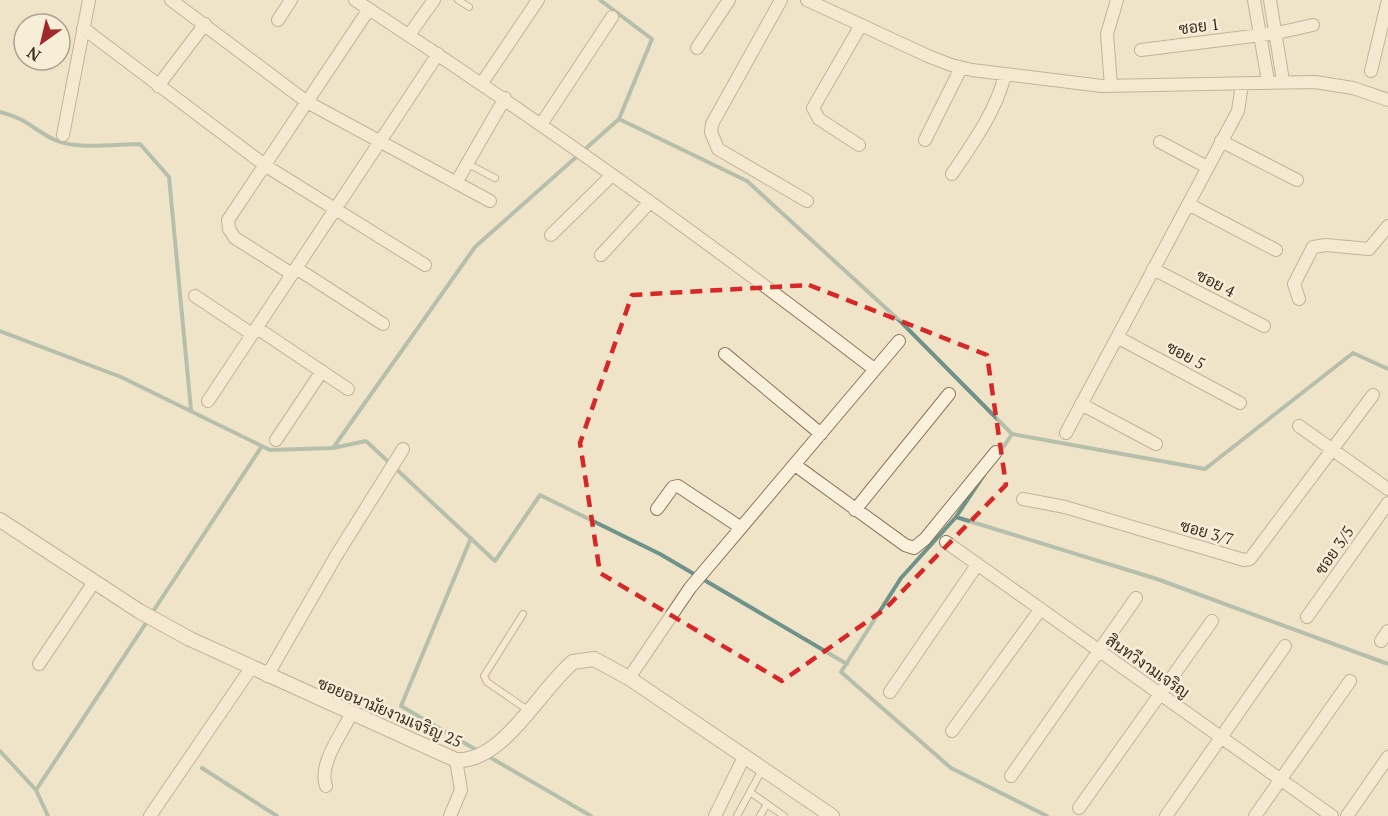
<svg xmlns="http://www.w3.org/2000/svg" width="1388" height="816" font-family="'PT Serif',Sarabun,serif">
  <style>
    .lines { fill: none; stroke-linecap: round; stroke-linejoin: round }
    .stream { stroke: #6f938a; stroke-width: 4 }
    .service-casing { stroke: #8d765c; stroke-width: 8 }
    .minor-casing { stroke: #8d765c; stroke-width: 14 }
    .tertiary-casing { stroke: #8d765c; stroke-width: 16 }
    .service { stroke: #faf1dc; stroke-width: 6 }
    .minor { stroke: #faf1dc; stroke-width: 12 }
    .tertiary { stroke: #faf1dc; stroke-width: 14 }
    .marked { fill: none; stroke: #d62828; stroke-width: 4.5; stroke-dasharray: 12 8; stroke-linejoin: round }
    .labels { text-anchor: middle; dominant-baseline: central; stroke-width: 5; stroke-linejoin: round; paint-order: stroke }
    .street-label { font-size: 16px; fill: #3d2e20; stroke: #f7eed8 }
  </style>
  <rect width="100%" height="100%" fill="#f0e4c8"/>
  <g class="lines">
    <path class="stream" d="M 600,0 L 652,39 L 619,119 L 475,247 L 333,448 L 366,441 L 495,561 L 540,495 L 660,554 L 847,664
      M 0,112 C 28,119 32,129 55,140 C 76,150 117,144 140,144 L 169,177 L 191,410
      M 619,119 L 747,181 L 901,322 L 1012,434 L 1205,469 L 1353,353 L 1388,369
      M 0,331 L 121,377 L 270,450 L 333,448
      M 1000,452 L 1012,434
      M 984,475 L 956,517 L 901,578 L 841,672 L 951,768 L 1047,816
      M 956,517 L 1157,579 L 1388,664
      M 471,538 L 401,706 L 480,752
      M 152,613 L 262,446
      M 0,751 L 36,790 L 48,816
      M 486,755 L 591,816
      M 202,768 L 277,816
      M 36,790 L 148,620"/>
    <defs>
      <path id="service" d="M 458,0 L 469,7
        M 468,164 L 495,178
        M 523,614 L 484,676 L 487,682 L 529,711
        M 750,792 L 784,816
        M 737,816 L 762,770
        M 760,816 L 767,804"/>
      <path id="minor" d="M 171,0 L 307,102 L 490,201
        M 355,0 C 533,116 706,239 874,369
        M 781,0 L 712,124 L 711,132 L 718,149 L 807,201
        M 807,0 L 928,56 L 951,65 L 972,70 L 1102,86 L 1315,82 L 1353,88 L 1388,100
        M 1254,0 L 1268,81
        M 1270,0 L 1283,81
        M 278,20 L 291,0
        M 83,28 L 266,166 L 425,265
        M 409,35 L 434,0
        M 697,48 L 729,0
        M 1141,50 L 1277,33 L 1313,25
        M 1371,71 L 1388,0
        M 482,83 L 538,0
        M 158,86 L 205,24
        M 1111,86 L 1107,34 L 1117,0
        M 542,123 L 612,17
        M 63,135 L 89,0
        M 925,140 L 961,68
        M 1221,141 L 1297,180
        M 1160,142 L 1207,167
        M 859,145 L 819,119 L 813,108 L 861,25
        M 952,174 C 973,143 996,111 1005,75
        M 456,183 L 505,98
        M 1188,204 L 1276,250
        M 551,235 L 612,175
        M 601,255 L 650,202
        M 296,268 L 383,324
        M 1153,269 L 1264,326
        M 292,274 L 235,238 L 229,229 L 228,220 L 369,9
        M 195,296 L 252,334
        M 1299,299 L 1294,284 L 1313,247 L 1326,245 L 1369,249 L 1388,226
        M 257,328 L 348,389
        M 1117,337 L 1240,403
        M 725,354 L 821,434
        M 208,401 L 438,54
        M 1081,404 L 1156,444
        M 1299,426 L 1388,489
        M 1066,433 L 1238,111 L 1242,84
        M 276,440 L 322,371
        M 795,465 L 905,545 L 914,548 L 925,539 L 996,452
        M 1023,499 L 1065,507 L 1244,560 L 1250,559 L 1373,395
        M 657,509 L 673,487 L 678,486 L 740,527
        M 855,510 L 949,394
        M 946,542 L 1332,816
        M 1307,617 L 1388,503
        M 1381,641 L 1388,631
        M 39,664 L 94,582
        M 267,676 L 336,556 L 403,449
        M 629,678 L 690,588 L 899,341
        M 890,692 L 977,565
        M 952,731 L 1040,610
        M 1011,776 L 1136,598
        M 326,786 C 318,764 342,734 351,714
        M 1079,808 L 1212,621
        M 150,816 L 251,668
        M 450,816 L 461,790 L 456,760
        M 715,816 L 744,757
        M 1166,816 L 1285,646
        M 1255,816 L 1350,681
        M 1347,816 L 1388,757"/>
      <path id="tertiary" d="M 0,520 L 139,611 L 190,639 L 456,760 C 503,763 540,689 573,662 L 594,659 L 629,678 L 832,816"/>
    </defs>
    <use href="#service" class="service-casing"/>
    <use href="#minor" class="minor-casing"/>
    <use href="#tertiary" class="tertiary-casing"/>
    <use href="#service" class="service"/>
    <use href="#minor" class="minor"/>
    <use href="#tertiary" class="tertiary"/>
  </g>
  <path d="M0 0H1388V816H0ZM 809,285 L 987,355 L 1006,485 L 885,609 L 782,681 L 600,573 L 580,443 L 632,295 Z" fill="#f0e4c8" fill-opacity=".55" fill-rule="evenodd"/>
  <path class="marked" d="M 809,285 L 987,355 L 1006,485 L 885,609 L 782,681 L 600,573 L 580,443 L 632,295 Z"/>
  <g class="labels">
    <g class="street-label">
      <text transform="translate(1199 26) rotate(-7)">ซอย 1</text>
      <text transform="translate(1216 283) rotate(27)">ซอย 4</text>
      <text transform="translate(1186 355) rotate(28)">ซอย 5</text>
      <text transform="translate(1207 532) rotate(16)">ซอย 3/7</text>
      <text transform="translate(1334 550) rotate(-55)">ซอย 3/5</text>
      <text transform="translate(1148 666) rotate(35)">สินทวีงามเจริญ</text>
      <text transform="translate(390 712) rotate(23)">ซอยอนามัยงามเจริญ 25</text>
    </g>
  </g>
  <g transform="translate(42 42) rotate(214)"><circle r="28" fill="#f7eed8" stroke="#ada18e" stroke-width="1.5"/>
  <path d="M0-4.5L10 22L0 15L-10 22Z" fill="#9e2a2b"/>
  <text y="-9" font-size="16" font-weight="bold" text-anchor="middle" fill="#3d2e20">N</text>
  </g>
</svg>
